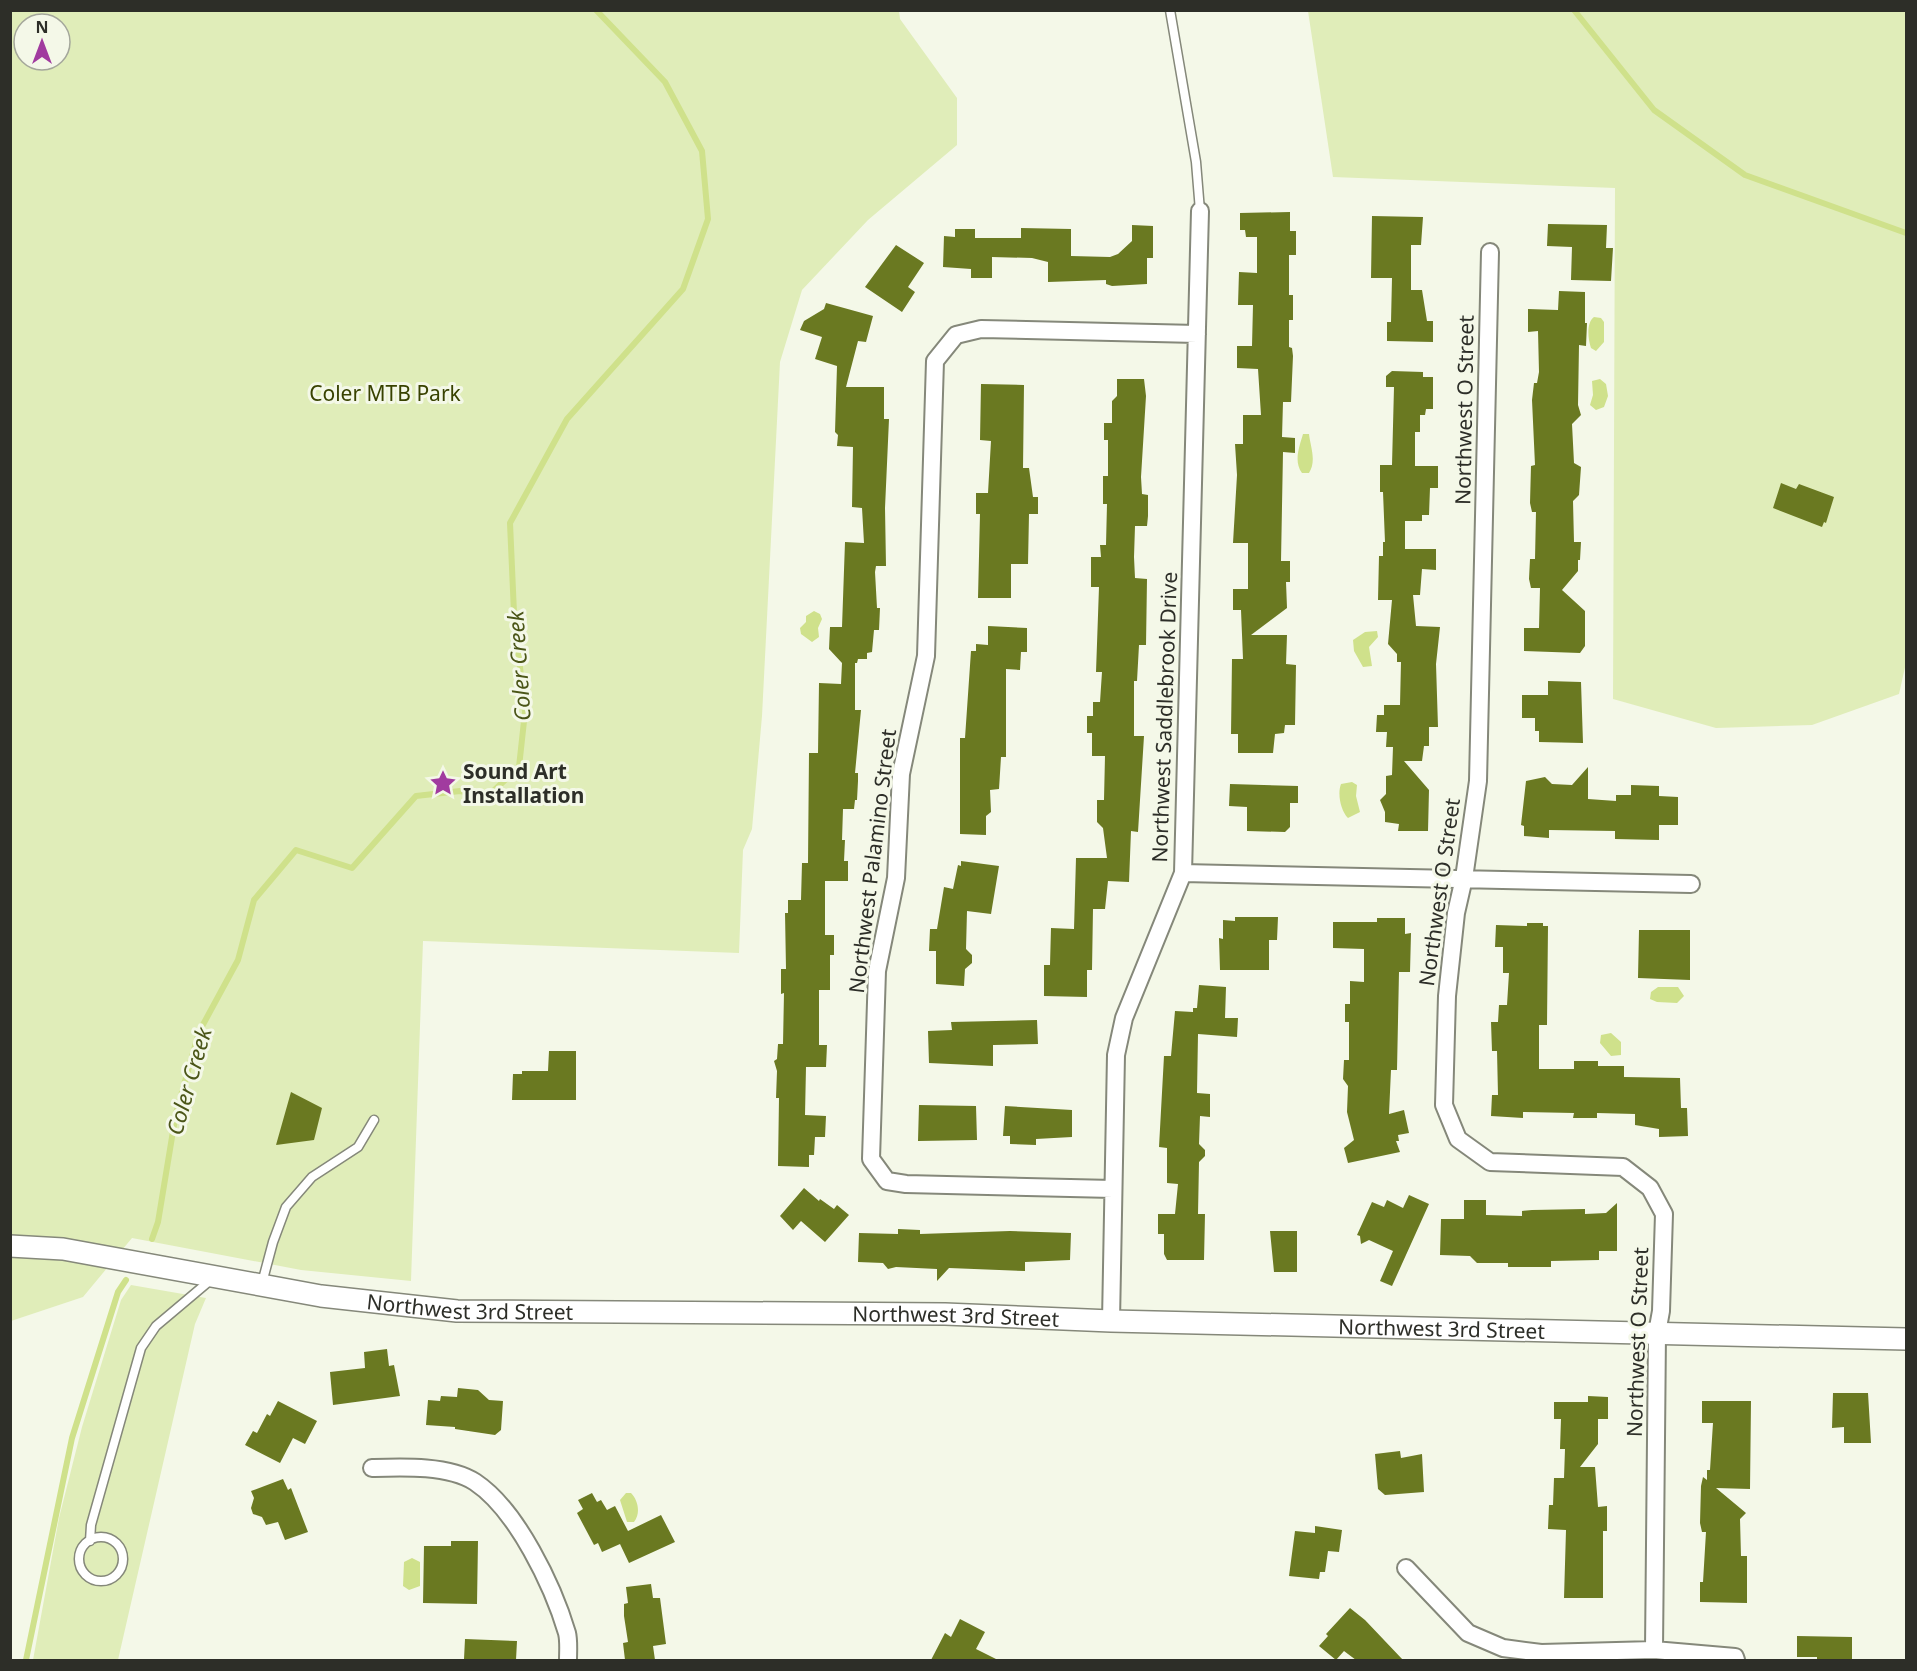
<svg xmlns="http://www.w3.org/2000/svg" width="1917" height="1671" font-family="'Noto Sans',sans-serif">
  <style>
    .green { fill: #e0edb9; fill-rule: evenodd }
    .water { fill: #cfe18b }
    .lines { fill: none; stroke-linecap: round; stroke-linejoin: round }
    .stream { stroke: #cfe18b; stroke-width: 6 }
    .building { fill: #6a7921 }
    .service-casing { stroke: #85887a; stroke-width: 11 }
    .minor-casing { stroke: #85887a; stroke-width: 20 }
    .tertiary-casing { stroke: #85887a; stroke-width: 24 }
    .service { stroke: #fff; stroke-width: 8 }
    .minor { stroke: #fff; stroke-width: 16 }
    .tertiary { stroke: #fff; stroke-width: 21 }
    .labels { text-anchor: middle; dominant-baseline: central; stroke-width: 6; stroke-linejoin: round; paint-order: stroke }
    .park-label { font-size: 21px; fill: #384200; stroke: #f4f8e8 }
    .street-label { font-size: 21px; fill: #2d2e28; stroke: #f4f8e8 }
    .poi-label { font-size: 21px; font-weight: bold; fill: #2d2e28; stroke: #f4f8e8; text-anchor: start }
    .water-label { font-size: 22px; font-style: italic; fill: #4b5618; stroke: #f4f8e8 }
  </style>
  <rect width="100%" height="100%" fill="#f4f8e8"/>
  <path class="green" d="M 11,11 L 899,11 L 900,19 L 957,98 L 957,145 L 868,220 L 802,290 L 780,362 L 762,716 L 752,829 L 743,850 L 739,953 L 423,941 L 411,1281 L 301,1270 L 132,1238 L 83,1297 L 11,1321 ZM 24,24 L 60,24 L 60,60 L 24,60 Z
    M 1308,11 L 1906,11 L 1906,663 L 1899,694 L 1812,725 L 1716,728 L 1613,699 L 1615,188 L 1333,177 Z
    M 131,1285 L 206,1298 L 195,1324 L 118,1660 L 33,1660 L 59,1518 L 82,1427 L 121,1300 Z"/>
  <path class="water" d="M 1594,317 L 1601,318 L 1604,322 L 1604,342 L 1596,351 L 1591,348 C 1588,339 1586,323 1594,317 Z
    M 1600,379 L 1606,384 L 1608,396 L 1604,407 L 1596,410 L 1590,405 L 1593,395 L 1592,381 Z
    M 1303,434 L 1309,434 C 1310,445 1317,461 1309,473 L 1302,473 C 1293,461 1300,445 1303,434 Z
    M 814,611 L 820,614 L 822,619 L 818,628 L 819,637 L 812,642 L 801,634 L 800,628 L 806,622 L 806,616 Z
    M 1377,631 L 1378,637 L 1369,647 L 1372,666 L 1363,667 L 1354,651 L 1353,640 L 1365,632 Z
    M 1352,782 L 1357,785 L 1356,796 L 1360,812 L 1348,818 C 1341,811 1337,794 1341,784 Z
    M 1658,987 L 1678,987 L 1684,996 L 1677,1003 L 1657,1002 L 1650,999 L 1651,992 Z
    M 1611,1033 L 1621,1042 L 1621,1055 L 1611,1056 L 1600,1043 L 1601,1035 Z
    M 626,1493 L 631,1493 C 638,1500 641,1513 634,1522 L 627,1522 L 620,1500 Z
    M 412,1558 L 420,1562 L 420,1586 L 409,1590 L 403,1586 L 404,1562 Z"/>
  <g class="lines">
    <path class="stream" d="M 1574,10 L 1654,110 L 1745,175 L 1906,233
      M 152,1239 L 158,1222 L 176,1113 L 199,1032 L 238,960 L 254,900 L 296,850 L 352,868 L 416,796 L 460,791 L 488,796 L 519,767 L 525,712 L 514,613 L 510,523 L 567,419 L 683,289 L 708,219 L 702,151 L 665,82 L 596,10
      M 26,1660 L 72,1438 L 118,1292 L 126,1280"/>
  </g>
  <path class="building" d="M 1290,212 L 1290,231 L 1296,231 L 1296,255 L 1289,255 L 1289,295 L 1293,295 L 1293,320 L 1289,320 L 1289,347 L 1292,348 L 1293,356 L 1291,402 L 1283,402 L 1282,437 L 1295,438 L 1295,453 L 1283,452 L 1281,561 L 1290,561 L 1290,582 L 1286,582 L 1287,608 L 1251,635 L 1287,635 L 1286,664 L 1296,665 L 1295,725 L 1285,725 L 1284,733 L 1275,734 L 1273,753 L 1238,753 L 1238,734 L 1231,734 L 1232,659 L 1243,659 L 1241,610 L 1233,610 L 1233,589 L 1248,589 L 1248,543 L 1233,543 L 1237,475 L 1235,444 L 1243,444 L 1243,415 L 1261,415 L 1258,369 L 1237,368 L 1237,346 L 1252,346 L 1253,305 L 1238,305 L 1239,272 L 1257,273 L 1257,237 L 1246,237 L 1245,230 L 1240,230 L 1240,213 Z
    M 1372,216 L 1423,217 L 1421,245 L 1411,245 L 1411,290 L 1422,290 L 1427,321 L 1433,321 L 1433,342 L 1387,341 L 1387,322 L 1391,322 L 1392,278 L 1371,278 Z
    M 1548,224 L 1607,225 L 1606,248 L 1613,248 L 1611,281 L 1571,280 L 1572,247 L 1547,246 Z
    M 1132,225 L 1153,226 L 1153,258 L 1147,258 L 1147,284 L 1112,286 L 1106,284 L 1106,280 L 1048,282 L 1048,262 L 1032,258 L 992,257 L 992,278 L 971,278 L 971,269 L 943,267 L 944,236 L 955,237 L 955,229 L 975,229 L 975,238 L 1021,238 L 1021,228 L 1071,229 L 1071,256 L 1110,257 L 1118,254 L 1132,241 Z
    M 896,245 L 924,263 L 908,287 L 915,292 L 902,312 L 865,287 Z
    M 1559,291 L 1585,292 L 1585,323 L 1587,323 L 1586,346 L 1579,345 L 1578,405 L 1581,415 L 1572,424 L 1574,463 L 1581,467 L 1579,495 L 1573,501 L 1574,542 L 1581,542 L 1580,560 L 1578,560 L 1578,571 L 1562,590 L 1585,611 L 1585,646 L 1580,653 L 1524,651 L 1524,628 L 1539,628 L 1540,588 L 1531,588 L 1529,579 L 1530,559 L 1535,559 L 1536,512 L 1532,512 L 1530,503 L 1531,466 L 1535,465 L 1532,400 L 1534,383 L 1537,383 L 1539,372 L 1538,331 L 1528,332 L 1528,309 L 1558,310 Z
    M 826,303 L 873,316 L 866,342 L 858,341 L 846,387 L 884,387 L 884,419 L 889,419 L 885,508 L 886,566 L 876,566 L 875,572 L 877,608 L 880,608 L 879,630 L 874,630 L 872,652 L 867,653 L 867,659 L 858,659 L 857,663 L 855,663 L 855,710 L 861,710 L 855,773 L 858,773 L 858,781 L 857,800 L 855,800 L 854,809 L 843,809 L 842,840 L 845,840 L 844,861 L 848,861 L 848,881 L 825,881 L 825,935 L 834,935 L 834,955 L 830,955 L 830,990 L 819,990 L 819,1045 L 827,1045 L 826,1067 L 806,1067 L 805,1115 L 826,1116 L 825,1137 L 815,1137 L 814,1155 L 809,1155 L 809,1167 L 778,1166 L 779,1098 L 776,1098 L 777,1071 L 774,1061 L 777,1059 L 778,1044 L 783,1044 L 784,993 L 781,994 L 781,969 L 786,969 L 785,913 L 788,913 L 788,900 L 801,900 L 802,863 L 808,863 L 809,753 L 818,753 L 819,683 L 841,684 L 842,663 L 829,649 L 830,627 L 842,627 L 845,542 L 864,543 L 862,508 L 852,507 L 853,447 L 837,446 L 838,435 L 835,432 L 837,366 L 815,359 L 822,337 L 800,330 L 804,321 L 824,309 Z
    M 1392,371 L 1423,372 L 1423,377 L 1433,377 L 1433,409 L 1426,409 L 1425,415 L 1420,415 L 1420,432 L 1415,432 L 1415,466 L 1438,466 L 1438,488 L 1430,488 L 1429,515 L 1422,515 L 1422,521 L 1405,521 L 1405,549 L 1436,549 L 1436,570 L 1422,569 L 1420,595 L 1413,595 L 1416,626 L 1440,627 L 1436,664 L 1438,727 L 1429,727 L 1429,746 L 1424,746 L 1422,761 L 1404,761 L 1429,790 L 1428,831 L 1398,831 L 1399,824 L 1385,822 L 1385,812 L 1380,800 L 1386,794 L 1386,776 L 1392,775 L 1393,747 L 1386,747 L 1387,732 L 1376,732 L 1377,715 L 1384,715 L 1384,705 L 1400,705 L 1401,662 L 1397,662 L 1397,654 L 1388,644 L 1392,600 L 1378,600 L 1379,556 L 1383,556 L 1383,542 L 1385,542 L 1383,492 L 1380,492 L 1380,465 L 1392,465 L 1394,387 L 1386,387 L 1386,376 Z
    M 1117,379 L 1144,379 L 1146,396 L 1141,477 L 1142,494 L 1148,495 L 1148,516 L 1147,526 L 1135,526 L 1134,557 L 1135,578 L 1147,579 L 1146,645 L 1139,645 L 1137,681 L 1134,681 L 1134,736 L 1144,736 L 1138,832 L 1131,831 L 1129,882 L 1108,881 L 1105,909 L 1093,909 L 1092,970 L 1087,970 L 1087,997 L 1044,996 L 1044,965 L 1050,965 L 1051,928 L 1074,929 L 1076,858 L 1107,858 L 1103,828 L 1097,822 L 1097,800 L 1104,800 L 1105,756 L 1092,756 L 1092,733 L 1087,733 L 1087,716 L 1093,716 L 1093,702 L 1100,702 L 1102,672 L 1096,672 L 1099,587 L 1091,587 L 1091,557 L 1101,557 L 1100,545 L 1106,545 L 1107,504 L 1103,504 L 1103,476 L 1108,476 L 1108,440 L 1104,440 L 1104,423 L 1112,423 L 1112,401 L 1117,396 Z
    M 981,384 L 1024,385 L 1023,468 L 1029,468 L 1033,497 L 1038,497 L 1038,514 L 1029,514 L 1028,564 L 1011,564 L 1011,598 L 978,598 L 980,514 L 976,514 L 976,493 L 988,493 L 991,441 L 980,440 Z
    M 1781,483 L 1796,489 L 1799,484 L 1834,497 L 1826,523 L 1824,522 L 1822,527 L 1773,508 Z
    M 988,626 L 1027,628 L 1027,652 L 1021,652 L 1020,670 L 1006,669 L 1006,757 L 1001,757 L 999,789 L 990,790 L 991,812 L 986,816 L 986,835 L 960,834 L 960,738 L 965,738 L 971,651 L 976,651 L 976,644 L 988,645 Z
    M 1548,681 L 1581,682 L 1583,743 L 1539,742 L 1539,731 L 1535,731 L 1535,718 L 1522,718 L 1522,695 L 1548,695 Z
    M 1588,767 L 1588,799 L 1616,801 L 1616,795 L 1631,795 L 1631,785 L 1659,786 L 1659,796 L 1678,797 L 1678,825 L 1659,825 L 1659,840 L 1615,839 L 1615,831 L 1549,830 L 1549,838 L 1524,836 L 1524,826 L 1521,825 L 1526,781 L 1545,777 L 1552,784 L 1572,785 Z
    M 1230,784 L 1298,786 L 1298,803 L 1290,803 L 1290,827 L 1285,832 L 1247,831 L 1247,807 L 1229,806 Z
    M 961,861 L 999,866 L 991,914 L 967,911 L 966,949 L 972,955 L 972,963 L 965,969 L 964,986 L 936,984 L 936,951 L 929,951 L 930,929 L 937,929 L 944,887 L 953,889 L 958,865 L 961,866 Z
    M 1235,917 L 1278,917 L 1277,940 L 1269,940 L 1269,970 L 1220,970 L 1219,938 L 1223,939 L 1223,920 L 1235,921 Z
    M 1377,918 L 1405,918 L 1405,934 L 1411,933 L 1410,972 L 1399,972 L 1397,1070 L 1391,1070 L 1389,1114 L 1404,1110 L 1409,1133 L 1398,1135 L 1399,1141 L 1396,1141 L 1400,1152 L 1348,1163 L 1344,1148 L 1354,1140 L 1347,1112 L 1348,1086 L 1343,1079 L 1344,1060 L 1349,1060 L 1349,1022 L 1345,1022 L 1345,1004 L 1350,1004 L 1350,981 L 1364,982 L 1364,949 L 1333,948 L 1333,922 L 1377,922 Z
    M 1527,923 L 1543,923 L 1543,926 L 1548,926 L 1547,1025 L 1539,1025 L 1539,1069 L 1574,1069 L 1574,1061 L 1598,1061 L 1598,1066 L 1624,1066 L 1624,1077 L 1680,1078 L 1681,1108 L 1687,1108 L 1688,1136 L 1659,1137 L 1659,1129 L 1635,1125 L 1635,1114 L 1597,1113 L 1597,1118 L 1573,1118 L 1574,1113 L 1523,1112 L 1523,1118 L 1491,1116 L 1492,1095 L 1498,1095 L 1497,1051 L 1492,1051 L 1491,1022 L 1498,1022 L 1499,1005 L 1507,1005 L 1509,973 L 1503,973 L 1503,947 L 1495,947 L 1496,925 L 1527,926 Z
    M 1639,930 L 1690,930 L 1690,980 L 1638,978 Z
    M 1199,985 L 1226,987 L 1225,1018 L 1238,1018 L 1237,1037 L 1198,1034 L 1197,1093 L 1210,1094 L 1210,1117 L 1200,1116 L 1199,1144 L 1205,1150 L 1205,1156 L 1199,1162 L 1198,1214 L 1205,1214 L 1204,1260 L 1167,1260 L 1164,1254 L 1164,1234 L 1158,1234 L 1158,1214 L 1175,1214 L 1178,1184 L 1167,1183 L 1167,1148 L 1159,1147 L 1164,1056 L 1171,1056 L 1175,1011 L 1193,1012 L 1193,1008 L 1197,1008 Z
    M 1037,1020 L 1038,1044 L 993,1045 L 993,1066 L 929,1063 L 928,1031 L 952,1030 L 951,1022 Z
    M 549,1051 L 576,1051 L 576,1100 L 512,1100 L 513,1074 L 522,1074 L 522,1071 L 548,1071 Z
    M 291,1092 L 322,1108 L 314,1140 L 276,1145 Z
    M 919,1105 L 976,1106 L 977,1140 L 918,1141 Z
    M 1005,1106 L 1072,1110 L 1072,1137 L 1036,1139 L 1036,1145 L 1010,1144 L 1010,1136 L 1003,1136 Z
    M 804,1188 L 819,1201 L 820,1199 L 834,1209 L 837,1205 L 849,1215 L 825,1242 L 801,1221 L 793,1230 L 780,1216 Z
    M 1409,1195 L 1429,1204 L 1392,1286 L 1380,1281 L 1393,1251 L 1369,1240 L 1361,1244 L 1360,1236 L 1357,1235 L 1372,1202 L 1384,1207 L 1387,1200 L 1403,1208 Z
    M 1464,1200 L 1486,1200 L 1486,1215 L 1522,1216 L 1522,1211 L 1532,1210 L 1585,1209 L 1585,1214 L 1606,1213 L 1617,1203 L 1617,1251 L 1599,1251 L 1599,1260 L 1551,1261 L 1551,1267 L 1508,1267 L 1508,1263 L 1477,1263 L 1470,1256 L 1440,1255 L 1441,1219 L 1464,1219 Z
    M 898,1229 L 920,1230 L 920,1234 L 1010,1231 L 1071,1233 L 1070,1260 L 1025,1262 L 1025,1271 L 949,1268 L 937,1281 L 937,1269 L 896,1267 L 888,1269 L 883,1263 L 858,1262 L 859,1233 L 898,1234 Z
    M 1270,1231 L 1297,1231 L 1297,1272 L 1274,1272 Z
    M 387,1349 L 389,1366 L 394,1365 L 400,1396 L 333,1405 L 330,1372 L 365,1368 L 364,1352 Z
    M 458,1388 L 478,1390 L 489,1400 L 503,1401 L 501,1430 L 495,1435 L 455,1429 L 455,1427 L 426,1425 L 428,1400 L 440,1401 L 441,1396 L 457,1397 Z
    M 1833,1393 L 1868,1393 L 1871,1443 L 1844,1443 L 1844,1427 L 1832,1428 Z
    M 1588,1396 L 1608,1397 L 1608,1419 L 1598,1419 L 1598,1444 L 1580,1467 L 1595,1467 L 1598,1507 L 1607,1506 L 1607,1531 L 1603,1531 L 1603,1598 L 1564,1598 L 1566,1530 L 1548,1529 L 1549,1505 L 1553,1505 L 1554,1478 L 1564,1478 L 1565,1449 L 1560,1449 L 1561,1419 L 1554,1419 L 1554,1402 L 1588,1402 Z
    M 278,1401 L 317,1421 L 305,1444 L 293,1438 L 280,1463 L 245,1445 L 253,1431 L 257,1433 L 267,1414 L 270,1416 Z
    M 1702,1401 L 1751,1401 L 1750,1489 L 1716,1488 L 1746,1513 L 1740,1519 L 1741,1556 L 1747,1556 L 1747,1603 L 1700,1602 L 1700,1582 L 1703,1582 L 1706,1532 L 1702,1532 L 1700,1523 L 1701,1486 L 1703,1477 L 1707,1480 L 1707,1470 L 1710,1470 L 1713,1423 L 1702,1423 Z
    M 1400,1451 L 1401,1458 L 1422,1454 L 1424,1492 L 1385,1495 L 1378,1489 L 1375,1454 Z
    M 283,1479 L 288,1490 L 291,1488 L 308,1532 L 285,1540 L 278,1522 L 266,1525 L 262,1517 L 253,1514 L 251,1508 L 254,1498 L 251,1491 Z
    M 592,1493 L 597,1502 L 601,1500 L 607,1510 L 615,1506 L 628,1531 L 661,1515 L 675,1542 L 629,1563 L 620,1544 L 602,1552 L 598,1543 L 594,1545 L 577,1513 L 583,1509 L 578,1500 Z
    M 1315,1526 L 1342,1530 L 1339,1552 L 1328,1551 L 1325,1572 L 1320,1572 L 1319,1579 L 1289,1576 L 1295,1531 L 1315,1533 Z
    M 451,1541 L 478,1541 L 477,1604 L 423,1603 L 424,1546 L 451,1546 Z
    M 651,1584 L 653,1598 L 660,1598 L 666,1644 L 653,1646 L 655,1660 L 625,1660 L 623,1643 L 628,1642 L 624,1616 L 624,1604 L 628,1603 L 626,1587 Z
    M 1350,1608 L 1365,1620 L 1403,1660 L 1356,1660 L 1344,1651 L 1336,1660 L 1319,1646 L 1328,1636 L 1326,1634 Z
    M 960,1619 L 985,1632 L 976,1649 L 998,1660 L 931,1660 L 945,1633 L 951,1637 Z
    M 1797,1636 L 1852,1637 L 1852,1660 L 1817,1660 L 1817,1657 L 1797,1657 Z
    M 465,1639 L 517,1641 L 516,1660 L 464,1659 Z"/>
  <g class="lines">
    <defs>
      <path id="service" d="M 1170,10 L 1196,162 L 1200,211
        M 262,1283 L 273,1242 L 286,1207 L 312,1177 L 358,1147 L 374,1120
        M79 1559a22 22 0 1 1 44 0a22 22 0 1 1-44 0Z
        M 90,1541 L 91,1525 L 141,1348 L 156,1326 L 213,1278"/>
      <path id="minor" d="M 1490,252 L 1478,781 L 1464,878 L 1456,913 L 1447,996 L 1444,1105 L 1458,1139 L 1490,1162 L 1623,1167 L 1650,1188 L 1664,1214 L 1661,1311 L 1657,1333 L 1654,1650
        M 1183,873 L 1691,884
        M 1113,1189 L 906,1184 L 887,1181 L 871,1159 L 877,971 L 896,878 L 901,774 L 926,656 L 935,361 L 956,335 L 981,329 L 1197,334
        M 1111,1321 L 1116,1055 L 1124,1018 L 1183,873 L 1200,211
        M 372,1468 C 402,1467 449,1465 475,1482 C 517,1510 553,1586 567,1633 C 569,1641 568,1652 568,1660
        M 1406,1568 L 1468,1633 L 1503,1648 L 1541,1653 L 1654,1650 L 1735,1657 L 1736,1660"/>
      <g id="tertiary">
        <path id="s1" d="M 10,1246 L 63,1249 L 321,1296 L 457,1311 L 945,1314 L 1111,1321 L 1906,1339"/>
      </g>
    </defs>
    <use href="#service" class="service-casing"/>
    <use href="#minor" class="minor-casing"/>
    <use href="#tertiary" class="tertiary-casing"/>
    <use href="#service" class="service"/>
    <use href="#minor" class="minor"/>
    <use href="#tertiary" class="tertiary"/>
  </g>
  <defs>
    <symbol id="sight-bare" viewBox="-9 -9 18 18"><path d="M0-6L1.8-2.2L6-1.7L2.9 1.2L3.7 5.4L0 3.3L-3.7 5.4L-2.9 1.2L-6-1.7L-1.8-2.2Z" fill="#a13b9f" stroke="#f4f8e8" stroke-width="2.5" paint-order="stroke"/></symbol>
  </defs>
  <g fill-rule="evenodd">
    <use href="#sight-bare" x="424" y="764" width="38" height="38"/>
  </g>
  <g class="labels">
    <g class="park-label">
      <text x="385" y="393">Coler MTB Park</text>
    </g>
    <g class="street-label">
      <text transform="translate(1464 410) rotate(-89)">Northwest O Street</text>
      <text transform="translate(1164 717) rotate(-88)">Northwest Saddlebrook Drive</text>
      <text transform="translate(872 861) rotate(-83)">Northwest Palamino Street</text>
      <text transform="translate(1439 892) rotate(-82)">Northwest O Street</text>
      <text stroke="none"><textPath href="#s1" startOffset="465">Northwest 3rd Street</textPath></text>
      <text stroke="none"><textPath href="#s1" startOffset="951">Northwest 3rd Street</textPath></text>
      <text stroke="none"><textPath href="#s1" startOffset="1437">Northwest 3rd Street</textPath></text>
      <text transform="translate(1637 1342) rotate(-88)">Northwest O Street</text>
    </g>
    <g class="poi-label">
      <text x="463" y="771">Sound Art<tspan x="463" dy="24">Installation</tspan></text>
    </g>
    <g class="water-label">
      <text transform="translate(518 666) rotate(-94)">Coler Creek</text>
      <text transform="translate(188 1081) rotate(-74)">Coler Creek</text>
    </g>
  </g>
  <rect width="1917" height="1671" fill="none" stroke="#2d2e28" stroke-width="24"/>
  <g transform="translate(42 42)"><circle r="28" fill="#f4f8e8" stroke="#a4a79b" stroke-width="1.5"/>
  <path d="M0-4.5L10 22L0 15L-10 22Z" fill="#a13b9f"/>
  <text y="-9" font-size="16" font-weight="bold" text-anchor="middle" fill="#2d2e28">N</text>
  </g>
</svg>
